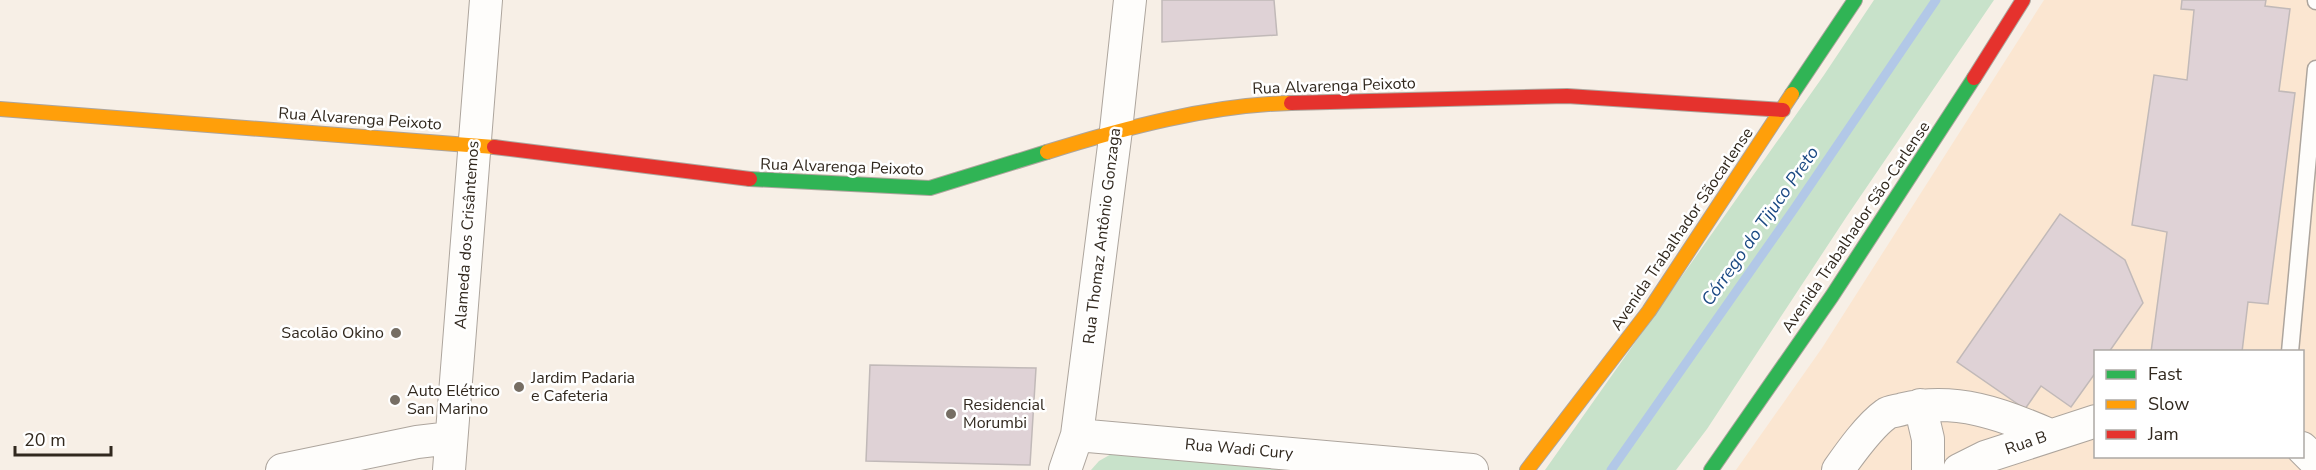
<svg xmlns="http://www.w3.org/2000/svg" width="2316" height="470" font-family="'Nunito Sans',sans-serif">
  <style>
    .built { fill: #fbe6d1; fill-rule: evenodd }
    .green { fill: #c8e2ca }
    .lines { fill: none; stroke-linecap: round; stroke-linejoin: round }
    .stream { stroke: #b2c8e7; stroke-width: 9 }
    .building { fill: #dfd2d6; stroke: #c1b9b8; stroke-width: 1.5 }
    .lane-casing { stroke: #ada59d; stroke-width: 19 }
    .street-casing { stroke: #ada59d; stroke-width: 34 }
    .fast-casing { stroke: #ada59d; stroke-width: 16 }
    .slow-casing { stroke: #ada59d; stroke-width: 16 }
    .jam-casing { stroke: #ada59d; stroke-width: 16 }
    .lane { stroke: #fefdfb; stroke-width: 16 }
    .street { stroke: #fefdfb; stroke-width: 32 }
    .fast { stroke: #30b455; stroke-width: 14 }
    .slow { stroke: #ff9f0a; stroke-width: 14 }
    .jam { stroke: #e5322d; stroke-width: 14 }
    .poi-dot { fill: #766e64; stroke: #fff; stroke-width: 2 }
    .labels { text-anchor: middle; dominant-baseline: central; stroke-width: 5; stroke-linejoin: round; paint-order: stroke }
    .street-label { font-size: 16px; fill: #31281e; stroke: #fff }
    .poi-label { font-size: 16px; fill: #31281e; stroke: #fff; text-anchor: start }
    .water-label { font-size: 18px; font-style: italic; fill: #1b4983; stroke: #fff }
  </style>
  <rect width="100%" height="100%" fill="#f7efe6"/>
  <path class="built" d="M 2044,0 L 2316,0 L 2316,470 L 1736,470 L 1822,348 ZM 2096,352 L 2302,352 L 2302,456 L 2096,456 Z"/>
  <path class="green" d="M 1874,0 L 1994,0 L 1847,216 L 1707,429 L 1676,470 L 1545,470 L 1824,75 Z
    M 1113,453 L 1124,453 L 1288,470 L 1091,470 L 1099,461 Z"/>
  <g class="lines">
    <path class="stream" d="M 1611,470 L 1794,209 L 1936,0"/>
  </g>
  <path class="building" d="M 1162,0 L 1274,0 L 1277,35 L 1162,42 Z
    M 2182,0 L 2266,0 L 2265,6 L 2290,9 L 2279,91 L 2295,93 L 2268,304 L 2248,302 L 2242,352 L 2151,352 L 2167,232 L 2132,225 L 2154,75 L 2187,80 L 2194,10 L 2181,9 Z
    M 2060,214 L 2125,260 L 2143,303 L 2109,352 L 2096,352 L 2096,372 L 2071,407 L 2041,386 L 2025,409 L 1957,362 Z
    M 870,365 L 1036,368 L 1030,465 L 866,461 Z"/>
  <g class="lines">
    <defs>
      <path id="lane" d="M 2316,0 L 2316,1
        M 2290,352 L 2316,69"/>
      <path id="street" d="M 1920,405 L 1928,439 L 1928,470
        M 1077,435 L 1472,470
        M 2302,448 L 2316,462
        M 282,470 L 417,442 L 451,438
        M 449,470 L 486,0
        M 1065,470 L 1077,435 L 1116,130 L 1130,0
        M 1838,470 C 1850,453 1869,426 1886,414 C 1890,411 1898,411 1903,409 C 1956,397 2002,414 2050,435
        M 1959,470 L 1985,457 L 2096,421"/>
      <path id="fast" d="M 1792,94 L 1855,0
        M 750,179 L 930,188 L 1047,152
        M 1711,470 L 1832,296 L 1974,78"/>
      <path id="slow" d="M 0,109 L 494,147
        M 1047,152 C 1124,128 1210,105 1291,103
        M 1527,470 L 1649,311 L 1792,94"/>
      <path id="jam" d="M 1974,78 L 2023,0
        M 1291,103 L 1567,96 L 1783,110
        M 494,147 L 750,179"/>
    </defs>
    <use href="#lane" class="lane-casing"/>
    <use href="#street" class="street-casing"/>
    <use href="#fast" class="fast-casing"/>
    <use href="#slow" class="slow-casing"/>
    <use href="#jam" class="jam-casing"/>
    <use href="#lane" class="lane"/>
    <use href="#street" class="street"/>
    <use href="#fast" class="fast"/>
    <use href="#slow" class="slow"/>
    <use href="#jam" class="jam"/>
  </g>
  <g class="poi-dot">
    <circle cx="396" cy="333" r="6"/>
    <circle cx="519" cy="387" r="6"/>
    <circle cx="395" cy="400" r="6"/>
    <circle cx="951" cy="414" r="6"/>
  </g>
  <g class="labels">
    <g class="street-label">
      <text transform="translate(1334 86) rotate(-2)">Rua Alvarenga Peixoto</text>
      <text transform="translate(360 119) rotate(4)">Rua Alvarenga Peixoto</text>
      <text transform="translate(842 167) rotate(2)">Rua Alvarenga Peixoto</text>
      <text transform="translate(1856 227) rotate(-56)">Avenida Trabalhador São-Carlense</text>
      <text transform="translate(1682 229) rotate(-56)">Avenida Trabalhador Sãocarlense</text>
      <text transform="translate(467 235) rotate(-86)">Alameda dos Crisântemos</text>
      <text transform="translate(1102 236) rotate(-83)">Rua Thomaz Antônio Gonzaga</text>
      <text transform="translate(2026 443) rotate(-19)">Rua B</text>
      <text transform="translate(1239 449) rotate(5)">Rua Wadi Cury</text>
    </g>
    <g class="poi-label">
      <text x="384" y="333" text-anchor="end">Sacolão Okino</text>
      <text x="531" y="378">Jardim Padaria<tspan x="531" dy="18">e Cafeteria</tspan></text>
      <text x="407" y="391">Auto Elétrico<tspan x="407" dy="18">San Marino</tspan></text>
      <text x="963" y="405">Residencial<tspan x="963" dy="18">Morumbi</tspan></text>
    </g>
    <g class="water-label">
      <text transform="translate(1760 226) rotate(-55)">Córrego do Tijuco Preto</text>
    </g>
  </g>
  <rect x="2094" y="350" width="210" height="108" fill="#ffffff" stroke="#ada9a5" stroke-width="1.5"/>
  <rect x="2106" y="370" width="30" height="9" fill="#30b455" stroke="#ada9a5" stroke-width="1.5"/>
  <text x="2148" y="380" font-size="18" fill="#31281e">Fast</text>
  <rect x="2106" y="400" width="30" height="9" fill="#ff9f0a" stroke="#ada9a5" stroke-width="1.5"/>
  <text x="2148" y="410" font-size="18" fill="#31281e">Slow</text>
  <rect x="2106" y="430" width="30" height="9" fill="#e5322d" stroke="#ada9a5" stroke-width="1.5"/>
  <text x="2148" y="440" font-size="18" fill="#31281e">Jam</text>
  <path d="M15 446v9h96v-9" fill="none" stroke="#31281e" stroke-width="3"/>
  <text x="24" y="446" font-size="18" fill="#31281e" stroke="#ffffff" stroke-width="4.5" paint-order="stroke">20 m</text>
</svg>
